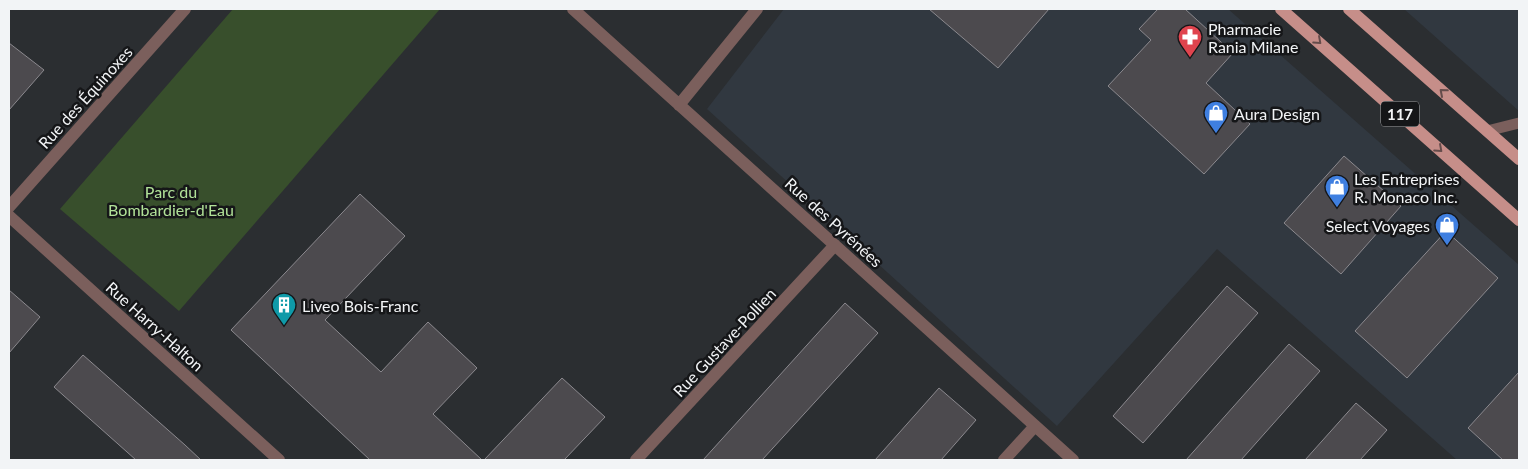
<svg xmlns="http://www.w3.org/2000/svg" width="1528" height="469" font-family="Lato,sans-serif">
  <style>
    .built { fill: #313840 }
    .green { fill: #384f2c }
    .building { fill: #4c4a4e; stroke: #8b898e }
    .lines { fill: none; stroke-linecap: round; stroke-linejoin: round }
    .lane { stroke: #7b5f5c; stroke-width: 11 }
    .street { stroke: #7b5f5c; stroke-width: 12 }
    .primary { stroke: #c68e89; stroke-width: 12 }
    .oneway { stroke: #654c4b }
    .labels { text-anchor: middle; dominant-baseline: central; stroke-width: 5; stroke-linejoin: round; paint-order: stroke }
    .shield { fill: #151618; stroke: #b0b1b3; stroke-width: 1 }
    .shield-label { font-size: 15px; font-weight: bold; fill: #f2f4f6 }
    .poi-label { font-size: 16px; fill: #f2f4f6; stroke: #151618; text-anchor: start }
    .street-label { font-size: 16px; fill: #f2f4f6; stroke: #151618 }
    .park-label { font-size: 16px; fill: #b1e298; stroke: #151618 }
  </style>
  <rect width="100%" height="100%" fill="#2b2e31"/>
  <path class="built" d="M 784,9 L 1228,9 L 1519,265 L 1519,460 L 1457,460 L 1217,249 L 1057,426 L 707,109 Z
    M 1404,9 L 1519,9 L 1519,111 Z"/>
  <path class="green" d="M 233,9 L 440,9 L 179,311 L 60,209 Z"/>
  <path class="building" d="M 929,9 L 1049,9 L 998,68 Z
    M 1158,9 L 1185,9 L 1233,53 L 1206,83 L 1250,124 L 1204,174 L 1108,86 L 1151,40 L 1139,29 Z
    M 9,43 L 44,70 L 9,110 Z
    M 1344,156 L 1401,206 L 1341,274 L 1284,223 Z
    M 360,194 L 405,236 L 325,320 L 381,372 L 428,322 L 477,368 L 433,414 L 482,460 L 370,460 L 231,330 Z
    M 1446,231 L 1498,278 L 1407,378 L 1355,331 Z
    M 1227,286 L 1258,313 L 1143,443 L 1113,416 Z
    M 9,290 L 40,317 L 9,353 Z
    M 845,303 L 878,333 L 762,460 L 703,460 Z
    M 1289,344 L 1320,371 L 1241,460 L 1186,460 Z
    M 83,355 L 185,445 L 201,460 L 136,460 L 54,387 Z
    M 1519,372 L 1519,460 L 1503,460 L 1468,428 Z
    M 562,378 L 605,417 L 564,460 L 484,460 Z
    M 939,388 L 976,420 L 941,460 L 875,460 Z
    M 1356,403 L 1387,430 L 1360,460 L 1305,460 Z"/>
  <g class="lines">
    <path class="lane" d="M 1487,131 L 1519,123"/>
    <path class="street" d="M 573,9 L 1073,460
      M 679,105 L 757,9
      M 9,207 L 185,9
      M 9,216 L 279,460
      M 636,460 L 835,245
      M 1004,460 L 1035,426"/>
    <path class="primary" d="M 1281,9 L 1519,220
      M 1349,9 L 1519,159"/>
  </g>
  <defs><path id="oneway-chevron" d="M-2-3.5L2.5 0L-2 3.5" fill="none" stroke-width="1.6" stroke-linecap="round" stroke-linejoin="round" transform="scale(1.25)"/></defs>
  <g class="oneway">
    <use href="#oneway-chevron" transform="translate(1318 41) rotate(42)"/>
    <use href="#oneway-chevron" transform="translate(1443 92) rotate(-139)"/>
    <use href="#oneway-chevron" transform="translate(1439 149) rotate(42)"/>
  </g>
  <defs>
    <symbol id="pharmacy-pin" viewBox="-11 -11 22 30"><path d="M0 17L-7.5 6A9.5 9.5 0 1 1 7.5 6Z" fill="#e0444e" stroke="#151618"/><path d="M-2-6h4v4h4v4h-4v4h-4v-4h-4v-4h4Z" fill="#fff"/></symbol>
    <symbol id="shop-pin" viewBox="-11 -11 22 30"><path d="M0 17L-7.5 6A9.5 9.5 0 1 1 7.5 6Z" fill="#3f7fe0" stroke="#151618"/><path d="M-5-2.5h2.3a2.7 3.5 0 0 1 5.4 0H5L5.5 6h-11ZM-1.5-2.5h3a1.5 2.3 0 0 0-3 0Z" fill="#fff"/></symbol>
    <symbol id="building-pin" viewBox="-11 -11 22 30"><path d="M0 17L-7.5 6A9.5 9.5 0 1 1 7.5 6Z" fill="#0f9aa8" stroke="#151618"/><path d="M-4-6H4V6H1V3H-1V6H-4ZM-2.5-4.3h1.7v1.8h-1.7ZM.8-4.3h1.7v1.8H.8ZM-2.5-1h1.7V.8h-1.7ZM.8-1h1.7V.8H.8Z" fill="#fff"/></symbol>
  </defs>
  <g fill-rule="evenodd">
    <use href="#pharmacy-pin" x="1176" y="23" width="28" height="38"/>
    <use href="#shop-pin" x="1202" y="99" width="28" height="38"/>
    <use href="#shop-pin" x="1323" y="173" width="28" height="38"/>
    <use href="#shop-pin" x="1433" y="211" width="28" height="38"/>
    <use href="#building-pin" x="270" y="291" width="28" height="38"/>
  </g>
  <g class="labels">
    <rect class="shield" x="1381" y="101.5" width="38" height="25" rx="4"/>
    <g class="shield-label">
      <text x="1400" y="114">117</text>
    </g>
    <g class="poi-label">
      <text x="1208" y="28">Pharmacie<tspan x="1208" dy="18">Rania Milane</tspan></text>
      <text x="1234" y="113">Aura Design</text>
      <text x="1354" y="178">Les Entreprises<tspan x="1354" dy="18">R. Monaco Inc.</tspan></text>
      <text x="1430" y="225" text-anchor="end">Select Voyages</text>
      <text x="302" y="305">Liveo Bois-Franc</text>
    </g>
    <g class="street-label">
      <text transform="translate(85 97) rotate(-48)">Rue des Équinoxes</text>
      <text transform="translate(834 222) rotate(42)">Rue des Pyrénées</text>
      <text transform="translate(155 326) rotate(42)">Rue Harry-Halton</text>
      <text transform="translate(724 342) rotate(-47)">Rue Gustave-Pollien</text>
    </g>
    <g class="park-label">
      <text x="171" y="191">Parc du<tspan x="171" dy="18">Bombardier-d'Eau</tspan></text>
    </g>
  </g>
  <rect width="1528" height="469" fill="none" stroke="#f2f4f6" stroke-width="20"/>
</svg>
